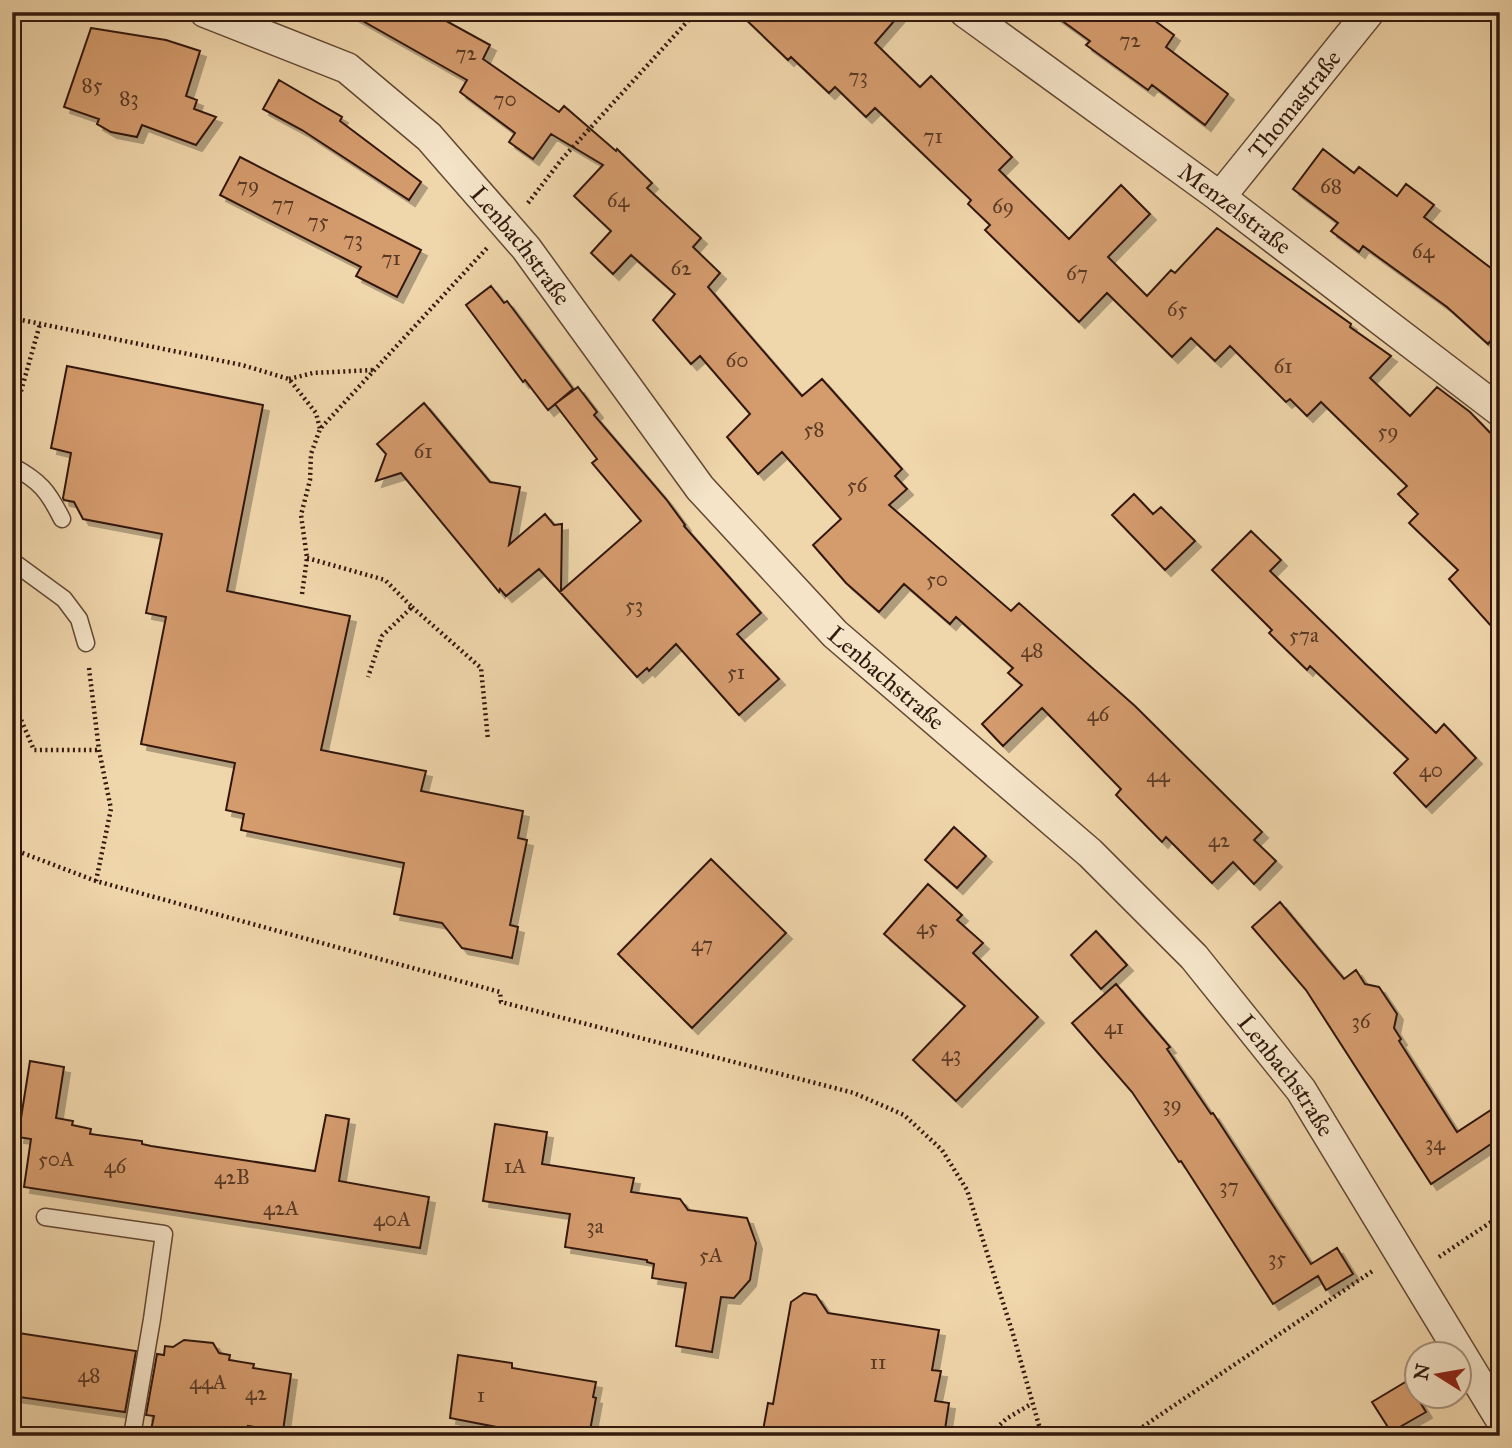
<svg xmlns="http://www.w3.org/2000/svg" width="1512" height="1448" font-family="'IM FELL Great Primer',serif">
  <style>
    .building { fill: #d49b6d; stroke: #32190d; stroke-width: 2; filter: url(#shadow) }
    .lines { fill: none; stroke-linecap: round; stroke-linejoin: round }
    .service-casing { stroke: #624834; stroke-width: 19 }
    .minor-casing { stroke: #624834; stroke-width: 33 }
    .path { stroke: #32190d; stroke-width: 4.5; stroke-dasharray: 2 3.5; stroke-linecap: butt }
    .service { stroke: #f5e4c8; stroke-width: 16 }
    .minor { stroke: #f5e4c8; stroke-width: 30 }
    .labels { text-anchor: middle; dominant-baseline: central; stroke-width: 7; stroke-linejoin: round; paint-order: stroke }
    .number-label { font-size: 21px; fill: #5a3a25 }
    .street-label { font-size: 24px; fill: #32190d; stroke: #f5e4c8 }
  </style>
  <defs>
    <filter id="shadow"><feDropShadow dx="6" dy="6" stdDeviation="0" flood-color="#0004"/></filter>
  </defs>
  <rect width="100%" height="100%" fill="#f0d6ab"/>
  <filter id="stains"><feTurbulence type="fractalNoise" baseFrequency=".00286" numOctaves="4"/><feColorMatrix values="0 0 0 0 .2 0 0 0 0 .09 0 0 0 0 .02 0 0 0 .5 -.17"/></filter>
  <radialGradient id="worn" r=".72"><stop offset=".6" stop-color="#630" stop-opacity="0"/><stop offset="1" stop-color="#630" stop-opacity=".3"/></radialGradient>
  <path class="building" d="M 347,12 L 430,12 L 490,45 L 483,59 L 559,112 L 564,106 L 616,151 L 617,149 L 652,183 L 647,188 L 701,238 L 693,247 L 720,273 L 708,287 L 802,396 L 822,379 L 902,469 L 895,476 L 907,489 L 889,505 L 1011,611 L 1019,603 L 1135,706 L 1262,832 L 1254,840 L 1276,861 L 1254,884 L 1233,862 L 1212,883 L 1166,837 L 1162,842 L 1116,795 L 1121,789 L 1042,708 L 1003,746 L 982,724 L 1022,685 L 1008,673 L 1013,668 L 956,617 L 950,624 L 904,584 L 879,612 L 846,583 L 813,545 L 841,519 L 782,452 L 758,474 L 727,437 L 750,414 L 700,356 L 691,364 L 653,320 L 675,294 L 631,255 L 613,274 L 591,253 L 611,231 L 574,196 L 603,165 L 551,134 L 533,159 L 509,142 L 515,133 L 460,92 L 467,80 Z
    M 738,12 L 902,12 L 875,43 L 920,87 L 931,76 L 1012,157 L 999,170 L 1069,239 L 1121,185 L 1150,214 L 1108,257 L 1147,296 L 1171,270 L 1175,273 L 1217,228 L 1351,324 L 1350,327 L 1391,356 L 1370,378 L 1410,416 L 1437,387 L 1470,412 L 1500,443 L 1500,636 L 1449,579 L 1458,570 L 1409,523 L 1418,514 L 1398,494 L 1407,486 L 1321,402 L 1307,416 L 1290,399 L 1286,402 L 1230,346 L 1215,361 L 1191,338 L 1172,357 L 1107,293 L 1079,322 L 985,230 L 990,225 L 968,204 L 971,200 L 875,108 L 866,117 L 835,87 L 829,93 L 791,57 L 788,60 Z
    M 1050,12 L 1143,12 L 1174,35 L 1166,47 L 1228,94 L 1205,125 L 1152,85 L 1148,90 L 1086,45 L 1090,41 Z
    M 91,28 L 166,40 L 200,51 L 186,96 L 197,100 L 194,109 L 216,117 L 196,145 L 142,125 L 137,137 L 111,132 L 97,124 L 99,119 L 64,107 Z
    M 279,80 L 342,117 L 340,121 L 421,182 L 409,200 L 302,130 L 263,109 Z
    M 1323,149 L 1354,173 L 1359,167 L 1397,196 L 1406,184 L 1434,205 L 1424,217 L 1500,275 L 1500,330 L 1488,344 L 1447,307 L 1363,246 L 1359,252 L 1331,231 L 1338,223 L 1293,189 Z
    M 240,157 L 421,250 L 397,297 L 356,276 L 361,267 L 220,195 Z
    M 491,286 L 504,303 L 507,301 L 573,389 L 548,410 L 525,380 L 523,382 L 466,305 Z
    M 67,366 L 263,405 L 227,591 L 350,616 L 321,750 L 426,771 L 421,791 L 523,811 L 518,838 L 527,840 L 510,925 L 518,927 L 512,958 L 462,948 L 442,923 L 394,914 L 404,863 L 241,830 L 244,814 L 226,810 L 235,763 L 141,744 L 166,617 L 146,613 L 162,534 L 83,519 L 74,502 L 64,500 L 63,498 L 71,453 L 51,448 Z
    M 578,387 L 597,412 L 594,415 L 666,499 L 685,525 L 684,526 L 761,613 L 737,634 L 779,679 L 739,715 L 676,644 L 649,671 L 647,668 L 637,677 L 539,569 L 506,596 L 500,589 L 499,592 L 401,473 L 376,481 L 386,454 L 377,444 L 424,403 L 490,482 L 520,487 L 509,545 L 545,514 L 554,525 L 562,524 L 561,591 L 641,521 L 592,463 L 597,459 L 555,404 Z
    M 1134,494 L 1153,514 L 1161,507 L 1195,541 L 1165,570 L 1112,515 Z
    M 1251,531 L 1281,560 L 1270,571 L 1436,733 L 1444,724 L 1476,758 L 1426,807 L 1394,773 L 1408,759 L 1310,666 L 1307,670 L 1269,633 L 1272,630 L 1212,570 Z
    M 954,827 L 986,856 L 957,888 L 925,860 Z
    M 711,859 L 786,933 L 692,1028 L 618,954 Z
    M 928,884 L 962,915 L 957,920 L 983,943 L 973,953 L 1038,1017 L 956,1101 L 913,1060 L 965,1006 L 884,934 Z
    M 1280,902 L 1344,979 L 1356,970 L 1365,984 L 1379,987 L 1397,1014 L 1394,1028 L 1401,1039 L 1399,1041 L 1457,1132 L 1500,1104 L 1500,1138 L 1431,1184 L 1306,990 L 1252,927 Z
    M 1096,931 L 1127,965 L 1101,989 L 1071,955 Z
    M 1116,984 L 1170,1047 L 1167,1049 L 1211,1114 L 1213,1113 L 1311,1264 L 1337,1248 L 1353,1274 L 1326,1290 L 1318,1276 L 1273,1304 L 1181,1161 L 1179,1162 L 1132,1092 L 1072,1023 Z
    M 30,1061 L 64,1067 L 56,1118 L 73,1121 L 72,1125 L 91,1129 L 90,1134 L 142,1141 L 142,1144 L 151,1146 L 315,1171 L 326,1115 L 349,1119 L 339,1181 L 429,1197 L 420,1248 L 24,1187 L 31,1139 L 18,1137 Z
    M 495,1124 L 547,1132 L 542,1164 L 634,1178 L 631,1192 L 680,1199 L 688,1210 L 747,1218 L 756,1243 L 750,1280 L 734,1298 L 721,1297 L 712,1352 L 676,1346 L 686,1283 L 652,1278 L 654,1264 L 647,1262 L 647,1260 L 565,1247 L 570,1214 L 483,1201 Z
    M 804,1293 L 816,1295 L 828,1313 L 939,1330 L 932,1370 L 941,1371 L 935,1401 L 949,1403 L 944,1436 L 762,1436 L 768,1403 L 773,1404 L 791,1302 Z
    M 12,1332 L 136,1351 L 125,1412 L 12,1396 Z
    M 184,1340 L 213,1343 L 219,1353 L 230,1355 L 229,1360 L 254,1364 L 253,1368 L 291,1374 L 283,1431 L 248,1426 L 247,1434 L 218,1430 L 217,1436 L 183,1436 L 151,1430 L 154,1416 L 146,1415 L 157,1354 L 164,1355 L 165,1346 L 173,1347 Z
    M 458,1355 L 512,1363 L 512,1368 L 596,1382 L 593,1397 L 596,1398 L 589,1436 L 543,1436 L 450,1418 Z
    M 1407,1381 L 1426,1412 L 1391,1432 L 1372,1402 Z"/>
  <g class="lines">
    <defs>
      <path id="service" d="M 12,466 C 40,481 48,491 62,519
        M 12,561 L 64,599 L 79,619 L 86,643
        M 45,1217 L 164,1234 L 152,1319 L 132,1436"/>
      <g id="minor">
        <path id="s1" d="M 205,12 L 347,68 L 429,137 L 526,248 L 700,488 L 835,634 L 1090,853 L 1194,957 L 1301,1090 L 1500,1418"/>
        <path id="s2" d="M 965,12 L 1220,197 L 1500,411"/>
        <path id="s3" d="M 1220,197 L 1369,12"/>
      </g>
    </defs>
    <use href="#service" class="service-casing"/>
    <use href="#minor" class="minor-casing"/>
    <path class="path" d="M 528,203 L 562,159 L 696,12
      M 12,318 L 242,365 L 289,379 L 316,413 L 320,429
      M 289,379 L 313,373 L 373,370
      M 12,423 L 40,324
      M 307,558 L 385,580 L 412,607 L 382,636 L 368,677
      M 302,594 L 307,558 L 301,515 L 310,480 L 311,454 L 320,429 L 487,248
      M 412,607 L 481,668 L 488,740
      M 89,668 L 99,750 L 111,809 L 96,881 L 500,992 L 501,1002 L 854,1093 L 904,1115 L 942,1150 L 967,1190 L 1013,1334 L 1042,1436
      M 19,715 L 34,750 L 99,750
      M 12,849 L 96,881
      M 1439,1257 L 1500,1216
      M 988,1436 L 1006,1419 L 1031,1404
      M 1129,1436 L 1374,1270"/>
    <use href="#service" class="service"/>
    <use href="#minor" class="minor"/>
  </g>
  <g class="labels">
    <g class="number-label">
      <text x="1130" y="40">72</text>
      <text x="466" y="53">72</text>
      <text x="858" y="76">73</text>
      <text x="92" y="85">85</text>
      <text x="129" y="98">83</text>
      <text x="505" y="99">70</text>
      <text x="933" y="136">71</text>
      <text x="248" y="185">79</text>
      <text x="1331" y="186">68</text>
      <text x="618" y="200">64</text>
      <text x="283" y="204">77</text>
      <text x="1003" y="206">69</text>
      <text x="318" y="221">75</text>
      <text x="353" y="239">73</text>
      <text x="1423" y="251">64</text>
      <text x="391" y="258">71</text>
      <text x="681" y="268">62</text>
      <text x="1077" y="273">67</text>
      <text x="1177" y="309">65</text>
      <text x="737" y="360">60</text>
      <text x="1283" y="366">61</text>
      <text x="814" y="429">58</text>
      <text x="1388" y="431">59</text>
      <text x="423" y="451">61</text>
      <text x="857" y="485">56</text>
      <text x="937" y="579">50</text>
      <text x="634" y="605">53</text>
      <text x="1304" y="635">57a</text>
      <text x="1032" y="650">48</text>
      <text x="736" y="672">51</text>
      <text x="1098" y="714">46</text>
      <text x="1431" y="770">40</text>
      <text x="1158" y="775">44</text>
      <text x="1219" y="840">42</text>
      <text x="927" y="927">45</text>
      <text x="702" y="944">47</text>
      <text x="1361" y="1021">36</text>
      <text x="1114" y="1027">41</text>
      <text x="951" y="1054">43</text>
      <text x="1172" y="1104">39</text>
      <text x="1435" y="1143">34</text>
      <text x="56" y="1159">50A</text>
      <text x="115" y="1166">46</text>
      <text x="515" y="1166">1A</text>
      <text x="232" y="1177">42B</text>
      <text x="1229" y="1186">37</text>
      <text x="281" y="1208">42A</text>
      <text x="392" y="1219">40A</text>
      <text x="595" y="1226">3a</text>
      <text x="711" y="1255">5A</text>
      <text x="1277" y="1258">35</text>
      <text x="878" y="1362">11</text>
      <text x="89" y="1375">48</text>
      <text x="208" y="1382">44A</text>
      <text x="256" y="1393">42</text>
      <text x="481" y="1395">1</text>
    </g>
    <g class="street-label">
      <text stroke="none"><textPath href="#s3" startOffset="119">Thomastraße</textPath></text>
      <text stroke="none"><textPath href="#s2" startOffset="334">Menzelstraße</textPath></text>
      <text stroke="none"><textPath href="#s1" startOffset="402">Lenbachstraße</textPath></text>
      <text stroke="none"><textPath href="#s1" startOffset="970">Lenbachstraße</textPath></text>
      <text stroke="none"><textPath href="#s1" startOffset="1536">Lenbachstraße</textPath></text>
    </g>
  </g>
  <rect width="1512" height="1448" fill="none" stroke="#f0d6ab" stroke-width="42"/>
  <rect x="14" y="14" width="1484" height="1420" fill="none" stroke="#32190d" stroke-width="3.5"/>
  <rect x="21" y="21" width="1470" height="1406" fill="none" stroke="#32190d" stroke-width="2"/>
  <g transform="translate(1438 1375) rotate(281)"><circle r="33" fill="#f5e4c8" stroke="#a7937d" stroke-width="2"/>
  <path d="M0-5L12 26L0 18L-12 26Z" fill="#8f2418"/>
  <text y="-10" font-size="19" font-weight="bold" text-anchor="middle" fill="#32190d">N</text>
  </g>
  <rect width="100%" height="100%" filter="url(#stains)"/>
  <rect width="100%" height="100%" fill="url(#worn)"/>
</svg>
